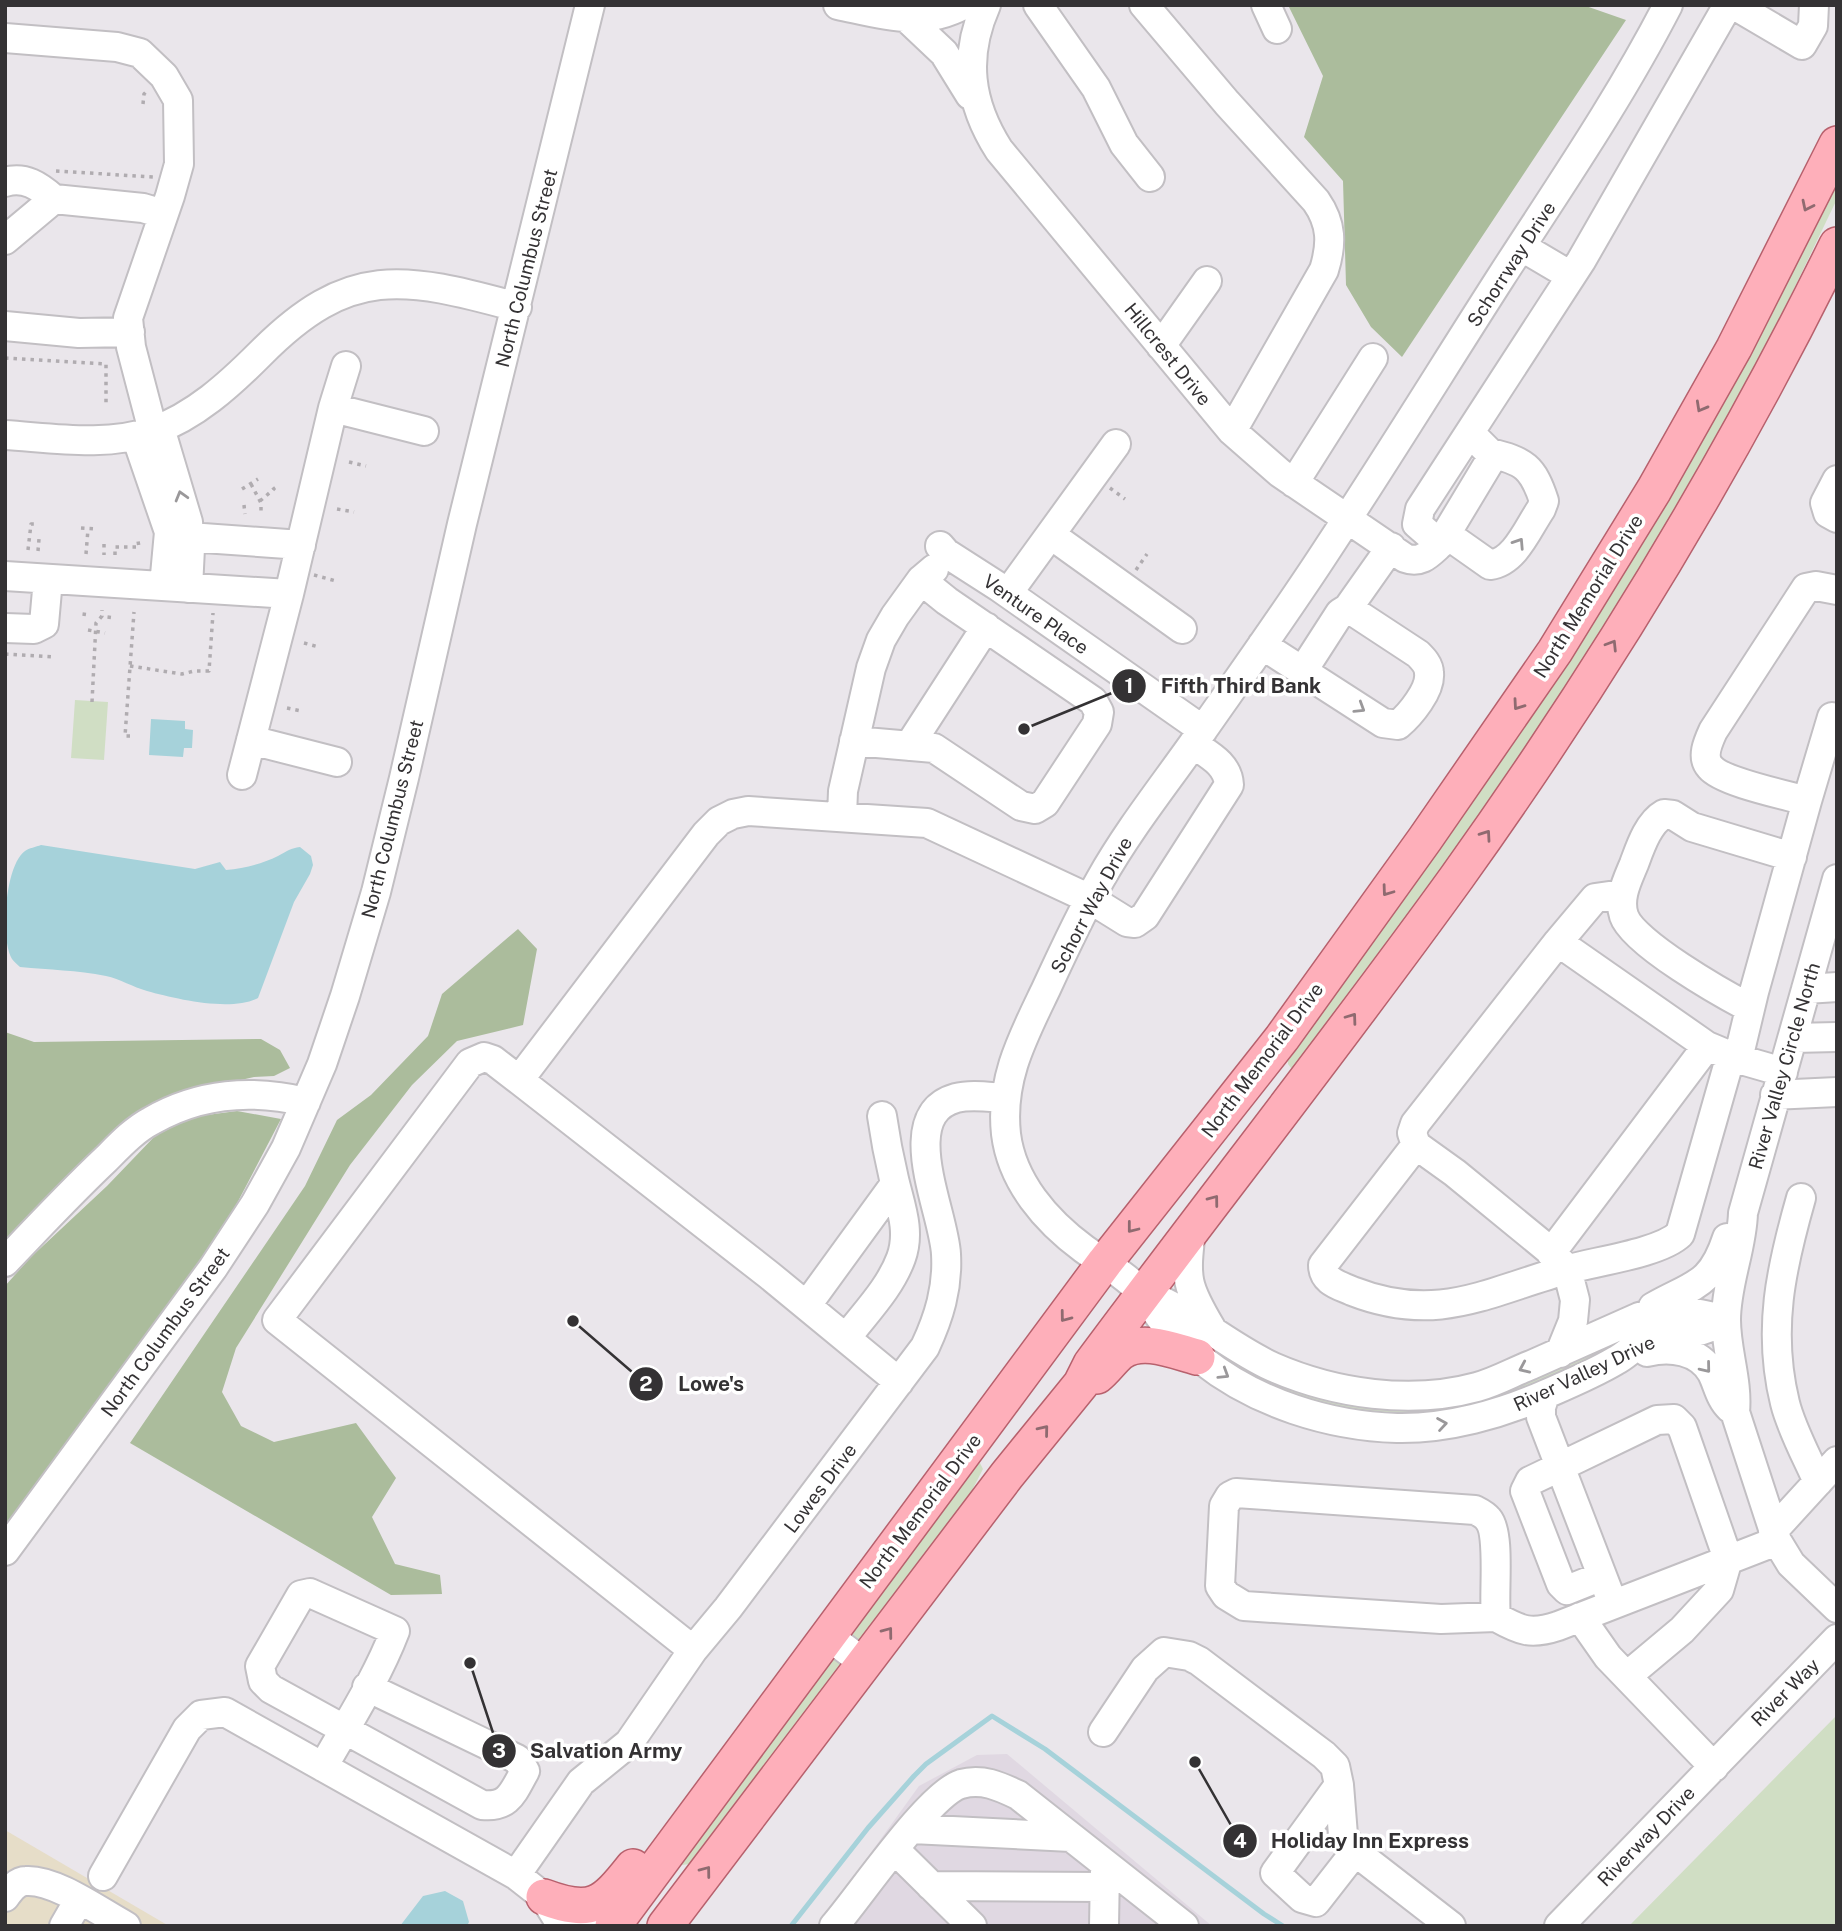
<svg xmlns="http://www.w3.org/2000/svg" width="1842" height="1931" font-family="'Public Sans',sans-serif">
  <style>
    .built { fill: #e0d8e2 }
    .medical { fill: #e6ddc8 }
    .green { fill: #d0dec4 }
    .forest { fill: #abbc9c }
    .water { fill: #a6d2da }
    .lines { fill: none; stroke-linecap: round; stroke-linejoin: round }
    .stream { stroke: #a6d2da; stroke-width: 5 }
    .minor-casing { stroke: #c2bfc3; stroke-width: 32 }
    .major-casing { stroke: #b7616d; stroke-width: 38 }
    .path { stroke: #b0acb0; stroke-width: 3.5; stroke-dasharray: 3.5 5; stroke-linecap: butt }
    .minor { stroke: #fff; stroke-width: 28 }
    .major { stroke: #feafba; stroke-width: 35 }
    .oneway { stroke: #8f6a70 }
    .oneway2 { stroke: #9a989a }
    .labels { text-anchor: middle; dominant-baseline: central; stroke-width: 7; stroke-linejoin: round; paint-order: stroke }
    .street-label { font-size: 19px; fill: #343234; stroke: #fff }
    .leader { fill: none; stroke: #343234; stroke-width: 2.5 }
    .callout-dot { fill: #343234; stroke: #fff; stroke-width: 2.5 }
    .mark-label { font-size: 21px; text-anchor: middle; font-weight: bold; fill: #fff }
    .callout-label { font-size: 21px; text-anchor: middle; font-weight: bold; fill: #343234; stroke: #fff; stroke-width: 7; stroke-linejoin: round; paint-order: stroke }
  </style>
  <rect width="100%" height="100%" fill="#eae6eb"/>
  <path class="built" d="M 1007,1754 L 1212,1926 L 818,1926 L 919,1786 L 977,1755 Z"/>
  <path class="medical" d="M 5,1830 L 169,1926 L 5,1926 Z"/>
  <path class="green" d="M 1837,169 L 1837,199 L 1765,349 L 1708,456 L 1622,601 L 1531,743 L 1441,875 L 1296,1068 L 1291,1068 L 1288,1064 L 1288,1061 L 1350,974 L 1417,875 Z
    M 75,700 L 108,702 L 104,760 L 71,758 Z
    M 1665,1318 L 1665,1327 L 1517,1395 L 1464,1409 L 1407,1415 L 1341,1411 L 1285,1395 L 1203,1348 L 1209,1340 L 1407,1406 Z
    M 976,1463 L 980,1463 L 983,1469 L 964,1506 L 864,1638 L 858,1641 L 849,1636 L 850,1629 Z
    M 835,1656 L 840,1658 L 842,1665 L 690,1864 L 682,1865 L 676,1863 L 826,1658 Z
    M 1837,1715 L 1837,1926 L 1629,1926 Z"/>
  <path class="forest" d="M 1288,5 L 1583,5 L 1626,20 L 1402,357 L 1371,327 L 1346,285 L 1343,181 L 1304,137 L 1323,76 Z
    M 518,929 L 537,949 L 523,1025 L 457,1041 L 412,1085 L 350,1165 L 236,1348 L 222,1392 L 241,1426 L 274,1442 L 356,1423 L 396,1478 L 372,1517 L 395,1564 L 440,1575 L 442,1594 L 391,1595 L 130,1443 L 305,1186 L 337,1120 L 371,1095 L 428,1036 L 442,994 Z
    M 5,1032 L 34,1042 L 261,1039 L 280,1050 L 290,1068 L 274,1076 L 254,1077 L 197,1090 L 5,1254 Z
    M 237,1111 L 281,1119 L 210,1255 L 5,1528 L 5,1286 L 30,1258 L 107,1186 L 155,1136 L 192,1117 Z"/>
  <path class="water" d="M 151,719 L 185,721 L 185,729 L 193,730 L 192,748 L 184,748 L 183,757 L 149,755 Z
    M 41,845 L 195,869 L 220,862 L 226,870 C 244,868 262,864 278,856 C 287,851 291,848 300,847 L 311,856 L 313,865 L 310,874 L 294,902 L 258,998 C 231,1012 176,999 147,991 C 133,987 120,979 106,976 C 77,970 49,970 20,967 C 17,964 14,962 12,959 C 0,939 5,865 25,851 C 29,848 36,847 41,845 Z
    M 445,1891 L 463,1901 L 469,1922 L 467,1926 L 400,1926 L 423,1896 Z"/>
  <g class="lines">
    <path class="stream" d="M 791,1926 L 868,1828 L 914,1776 L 926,1764 L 992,1716 L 1045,1749 L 1264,1914 L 1283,1926"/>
    <defs>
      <path id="minor" d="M 838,5 C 881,14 921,28 963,5
        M 986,5 C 963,57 969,103 999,150 L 1232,431 L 1280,473 L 1405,558 C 1421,564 1429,554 1440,544 L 1417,524 L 1420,509 L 1581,261 L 1728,5
        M 1038,5 L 1096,88 L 1124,144 L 1150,177
        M 1144,5 L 1227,103 L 1316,201 C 1332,224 1332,244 1324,270 L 1232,431
        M 1266,5 L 1277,29
        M 1668,5 C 1619,100 1559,187 1501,277 C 1444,366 1388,457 1330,545 C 1286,613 1239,678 1193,744 C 1161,789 1127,832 1100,880 C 1080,915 1063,952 1046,989 C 1023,1037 1000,1079 1006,1134 C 1012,1182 1046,1221 1084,1249 C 1102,1262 1121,1272 1137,1288 C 1153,1303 1161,1324 1179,1338 C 1188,1345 1194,1354 1202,1360 C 1256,1403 1329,1426 1397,1428 C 1447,1429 1501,1414 1546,1394 C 1569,1384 1593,1374 1615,1361 C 1625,1356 1632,1348 1642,1342 C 1659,1333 1677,1335 1695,1332 C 1706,1330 1716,1325 1726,1320
        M 1734,5 L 1802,45 L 1813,26 L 1814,5
        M 908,19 L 944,53 L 970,95
        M 5,38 L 117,47 L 140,53 L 164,76 L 178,100 L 179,164 L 170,196 L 128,318 L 131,347 L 153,431
        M 5,182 C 25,176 39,186 54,199
        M 5,240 L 54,199 L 143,208 L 163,214
        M 1522,247 L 1571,276
        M 5,326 L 79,333 L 130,332
        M 1161,346 L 1207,281
        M 333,408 L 424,431
        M 160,428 L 188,522 L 190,548 L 188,588
        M 5,435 C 53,438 107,447 153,431 C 195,416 229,385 260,354 C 349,264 403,276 517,307
        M 136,436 L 169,532 L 164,586
        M 1837,480 L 1825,503 L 1828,513 L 1837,518
        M 1294,483 L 1373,358
        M 1446,534 L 1490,565 C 1515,562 1528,528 1541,509 L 1544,501 C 1533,467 1524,461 1490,453
        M 1051,535 L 1182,629
        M 172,541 L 189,537 L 301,545
        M 1440,544 L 1490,461 L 1490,453 L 1477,440
        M 940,546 L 946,553 L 999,587 L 1203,730
        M 5,576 L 289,594
        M 1008,593 L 1116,444
        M 5,628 L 34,629 L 44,624 L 48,579
        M 1262,645 L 1383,723 L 1398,725 C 1410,715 1431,690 1429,673 C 1429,665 1423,659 1418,654 L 1348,608
        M 1302,672 L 1340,613 L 1348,608 L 1391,547
        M 1832,717 L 1807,801 C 1786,795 1722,782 1710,767 C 1701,757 1708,742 1713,731 L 1806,588 L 1816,586 L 1837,590
        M 251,740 L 337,762
        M 854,741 L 934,748 L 1021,806 L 1035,809 L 1045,803 L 1097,724 L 1099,712 L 1093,701 L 947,601 L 921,580
        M 909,746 L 986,627
        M 242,775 L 289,594 L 333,408 L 346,366
        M 842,816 L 843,791 L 871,668 L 881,640 L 895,616 L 921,580 L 934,569
        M 1837,879 L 1743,1213 C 1742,1249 1726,1283 1726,1320 C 1726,1351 1738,1381 1735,1412 L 1777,1541 L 1791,1564 L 1837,1608
        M 1558,942 L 1595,898 L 1623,894
        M 1806,989 L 1837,987
        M 1750,1008 C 1723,994 1633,943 1624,916 C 1618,898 1627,881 1634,864 C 1640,848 1648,823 1664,814 L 1673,815 L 1692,827 L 1792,857
        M 1793,1038 L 1837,1037
        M 1738,1059 L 1754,992 L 1807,801
        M 519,1080 L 493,1060 L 484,1057 L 470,1063 L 277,1320 L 693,1650
        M 1775,1095 L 1837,1092
        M 1416,1145 L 1323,1265 C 1323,1282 1339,1285 1352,1291 C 1439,1325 1488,1291 1569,1269 C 1598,1261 1660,1253 1680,1234 L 1731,1055
        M 1801,1198 C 1781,1268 1767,1330 1785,1403 C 1791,1428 1807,1457 1818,1482
        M 1191,1231 C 1185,1279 1186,1286 1211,1328
        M 1551,1253 L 1707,1046
        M 5,1262 C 38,1227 71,1192 106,1159 C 120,1145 134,1130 151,1121 C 199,1093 253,1089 306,1102
        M 1144,1293 C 1191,1311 1227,1346 1273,1367 C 1335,1394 1411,1405 1477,1387 C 1496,1382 1513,1372 1531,1365 C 1567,1349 1603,1333 1639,1317 C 1670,1307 1695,1312 1726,1320
        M 807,1305 L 895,1184
        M 1653,1307 C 1693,1284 1711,1287 1727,1238
        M 847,1337 C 866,1312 890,1288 901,1258 C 911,1231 900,1205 894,1179 C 889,1158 885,1137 882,1116
        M 1647,1352 C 1670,1346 1699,1350 1712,1373 C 1718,1385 1720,1399 1730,1408
        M 1560,1353 L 1573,1321 L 1575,1300 L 1567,1269 L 1549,1250 L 1455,1173 L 1416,1145 L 1412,1133 L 1415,1124 L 1558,942 L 1707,1046 L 1738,1059 L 1783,1072
        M 899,1382 L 769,1275 L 519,1080 L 706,834 L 719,821 L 733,814 L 748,811 L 927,823 L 1090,899 L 1127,922 L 1135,923 L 1145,916 L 1229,785 C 1228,764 1209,755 1193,744
        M 1545,1395 L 1541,1407 L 1541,1417 L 1608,1591
        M 1773,1531 L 1837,1461
        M 5,1551 L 213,1268 L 255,1204 L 286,1148 L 322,1064 L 345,996 L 376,892 L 404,778 L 462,524 L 590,5
        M 1602,1576 L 1567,1590 L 1561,1584 L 1525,1491 L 1530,1481 L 1578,1458 L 1657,1420 L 1674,1419 L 1682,1427 L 1728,1559 L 1719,1590 L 1682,1630 L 1627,1676
        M 1496,1617 L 1441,1619 L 1244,1606 L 1226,1595 L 1220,1586 L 1224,1506 L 1230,1496 L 1236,1493 L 1475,1510 C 1479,1512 1485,1515 1488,1519 C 1501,1534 1493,1594 1496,1617 C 1521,1631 1531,1635 1558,1626 L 1777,1541
        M 1580,1617 L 1608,1657 L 1714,1767
        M 827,1635 L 864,1663
        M 1103,1732 L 1145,1669 L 1164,1652 L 1189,1656 L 1199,1661 L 1324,1755 L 1335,1766 L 1339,1785 L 1343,1835 L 1353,1850 L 1451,1926
        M 323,1767 C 348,1723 377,1678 395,1631 L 310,1593 L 301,1595 L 260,1666 L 263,1681 L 271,1689 L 482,1805 C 509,1808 513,1792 525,1771 L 517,1759 L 367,1687
        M 1339,1785 L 1275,1873 L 1302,1898 L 1316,1902 L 1355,1852
        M 912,1829 L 1071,1837
        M 895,1850 L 972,1926
        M 516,1875 L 581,1782 L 629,1743 L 693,1650 L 728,1608 L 925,1347 C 939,1317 948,1288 946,1254 C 944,1212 895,1115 956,1098 C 971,1094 989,1097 1004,1098
        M 103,1876 L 187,1729 L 201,1715 L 225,1712 L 516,1875 L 544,1897 L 562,1926
        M 931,1886 L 1104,1887
        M 5,1897 C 10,1890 17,1881 26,1881 C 55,1879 100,1912 126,1926
        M 565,1905 L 593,1926
        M 64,1926 L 79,1900
        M 834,1926 C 860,1896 929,1794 961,1784 C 982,1778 999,1786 1018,1795 L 1184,1926
        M 1104,1926 L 1105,1869
        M 1559,1926 L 1837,1639"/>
      <path id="major" d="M 1097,1376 C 1106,1369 1112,1359 1121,1352 C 1143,1337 1174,1351 1197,1357
        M 544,1897 C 592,1915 603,1905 633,1867
        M 613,1926 L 1105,1262 L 1282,1038 L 1425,839 L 1555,651 L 1654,490 L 1734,348 L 1837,144
        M 665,1926 L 1007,1475 L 1081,1384 L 1091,1364 C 1212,1201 1338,1042 1457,877 C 1600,677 1729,465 1837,245"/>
    </defs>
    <use href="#minor" class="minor-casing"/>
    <use href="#major" class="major-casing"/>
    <path class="path" d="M 143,104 L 144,94 L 147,91
      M 56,171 L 153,177
      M 5,358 L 106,364 L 106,405
      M 349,462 L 366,466
      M 251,484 L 261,503 L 261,515
      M 1110,488 L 1125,499
      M 242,489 L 258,479
      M 260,501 L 274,489 L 271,485
      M 244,505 L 245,514
      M 337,509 L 354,512
      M 81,528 L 97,529
      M 104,544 L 104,555
      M 28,550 L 31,524 L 35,524
      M 38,551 L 39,539
      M 86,554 L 88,529
      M 115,555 L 115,547 L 139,547 L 138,541
      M 1136,570 L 1147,554
      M 314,575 L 336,581
      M 84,616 L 85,609
      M 109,619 L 110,611
      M 88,630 L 105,633
      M 304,643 L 319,647
      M 5,654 L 54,657
      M 130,666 L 182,674 L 194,671 L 209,671 L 213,613
      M 92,702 L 96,623 L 102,616 L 102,610
      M 287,708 L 301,711
      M 130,736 L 125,736 L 134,612"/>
    <use href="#minor" class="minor"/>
    <use href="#major" class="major"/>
  </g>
  <defs><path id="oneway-chevron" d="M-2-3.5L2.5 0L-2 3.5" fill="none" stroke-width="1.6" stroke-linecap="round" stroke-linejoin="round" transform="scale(1.75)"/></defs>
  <g class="oneway">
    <use href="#oneway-chevron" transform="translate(1807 206) rotate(116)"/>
    <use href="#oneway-chevron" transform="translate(1701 407) rotate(119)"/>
    <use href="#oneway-chevron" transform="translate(1612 645) rotate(-58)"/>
    <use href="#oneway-chevron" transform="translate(1518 705) rotate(125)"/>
    <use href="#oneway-chevron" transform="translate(1486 835) rotate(-55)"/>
    <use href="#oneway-chevron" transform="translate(1387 891) rotate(126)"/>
    <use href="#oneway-chevron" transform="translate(1352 1018) rotate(-54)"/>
    <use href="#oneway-chevron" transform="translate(1214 1200) rotate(-53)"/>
    <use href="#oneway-chevron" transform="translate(1132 1228) rotate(128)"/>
    <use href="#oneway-chevron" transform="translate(1065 1317) rotate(127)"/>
    <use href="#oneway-chevron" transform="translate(1044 1430) rotate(-51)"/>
    <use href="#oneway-chevron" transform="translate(888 1632) rotate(-53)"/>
    <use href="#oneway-chevron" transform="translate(706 1871) rotate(-53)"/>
  </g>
  <g class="oneway2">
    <use href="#oneway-chevron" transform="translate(181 496) rotate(-106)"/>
    <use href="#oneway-chevron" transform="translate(1519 543) rotate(-57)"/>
    <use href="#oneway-chevron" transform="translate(1360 708) rotate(32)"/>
    <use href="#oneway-chevron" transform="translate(1524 1368) rotate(156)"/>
    <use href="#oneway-chevron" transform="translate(1706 1368) rotate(51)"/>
    <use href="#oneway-chevron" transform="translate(1224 1374) rotate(32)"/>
    <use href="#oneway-chevron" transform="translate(1442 1424) rotate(-9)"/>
  </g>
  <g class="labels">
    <g class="street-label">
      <text transform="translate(1511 264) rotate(-57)">Schorrway Drive</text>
      <text transform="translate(526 268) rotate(-76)">North Columbus Street</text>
      <text transform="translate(1168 354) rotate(51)">Hillcrest Drive</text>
      <text transform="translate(1588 596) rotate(-58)">North Memorial Drive</text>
      <text transform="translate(1036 614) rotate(35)">Venture Place</text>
      <text transform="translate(392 819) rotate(-76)">North Columbus Street</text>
      <text transform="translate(1091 905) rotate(-62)">Schorr Way Drive</text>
      <text transform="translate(1262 1060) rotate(-53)">North Memorial Drive</text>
      <text transform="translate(1784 1066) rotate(-74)">River Valley Circle North</text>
      <text transform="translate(165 1332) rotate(-54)">North Columbus Street</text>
      <text transform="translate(1584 1373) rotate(-25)">River Valley Drive</text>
      <text transform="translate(820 1488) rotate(-53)">Lowes Drive</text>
      <text transform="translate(920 1511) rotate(-53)">North Memorial Drive</text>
      <text transform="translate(1785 1692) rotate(-45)">River Way</text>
      <text transform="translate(1646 1836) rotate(-46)">Riverway Drive</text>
    </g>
  </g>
  <path class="leader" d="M1024 729L1129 686M573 1321L646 1384M470 1663L499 1751M1195 1762L1240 1841"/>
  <g class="callout-dot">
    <circle cx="1024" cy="729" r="7"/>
    <circle cx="573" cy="1321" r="7"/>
    <circle cx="470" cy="1663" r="7"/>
    <circle cx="1195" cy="1762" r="7"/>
    <circle cx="1129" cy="686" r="18"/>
    <circle cx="646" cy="1384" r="18"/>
    <circle cx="499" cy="1751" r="18"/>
    <circle cx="1240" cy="1841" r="18"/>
  </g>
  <g class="mark-label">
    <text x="1129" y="693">1</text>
    <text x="646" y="1391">2</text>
    <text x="499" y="1758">3</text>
    <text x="1240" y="1848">4</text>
  </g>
  <g class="callout-label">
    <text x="1241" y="693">Fifth Third Bank</text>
    <text x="711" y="1391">Lowe's</text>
    <text x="606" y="1758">Salvation Army</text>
    <text x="1370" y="1848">Holiday Inn Express</text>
  </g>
  <rect width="1842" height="1931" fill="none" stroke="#343234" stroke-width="14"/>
</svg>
